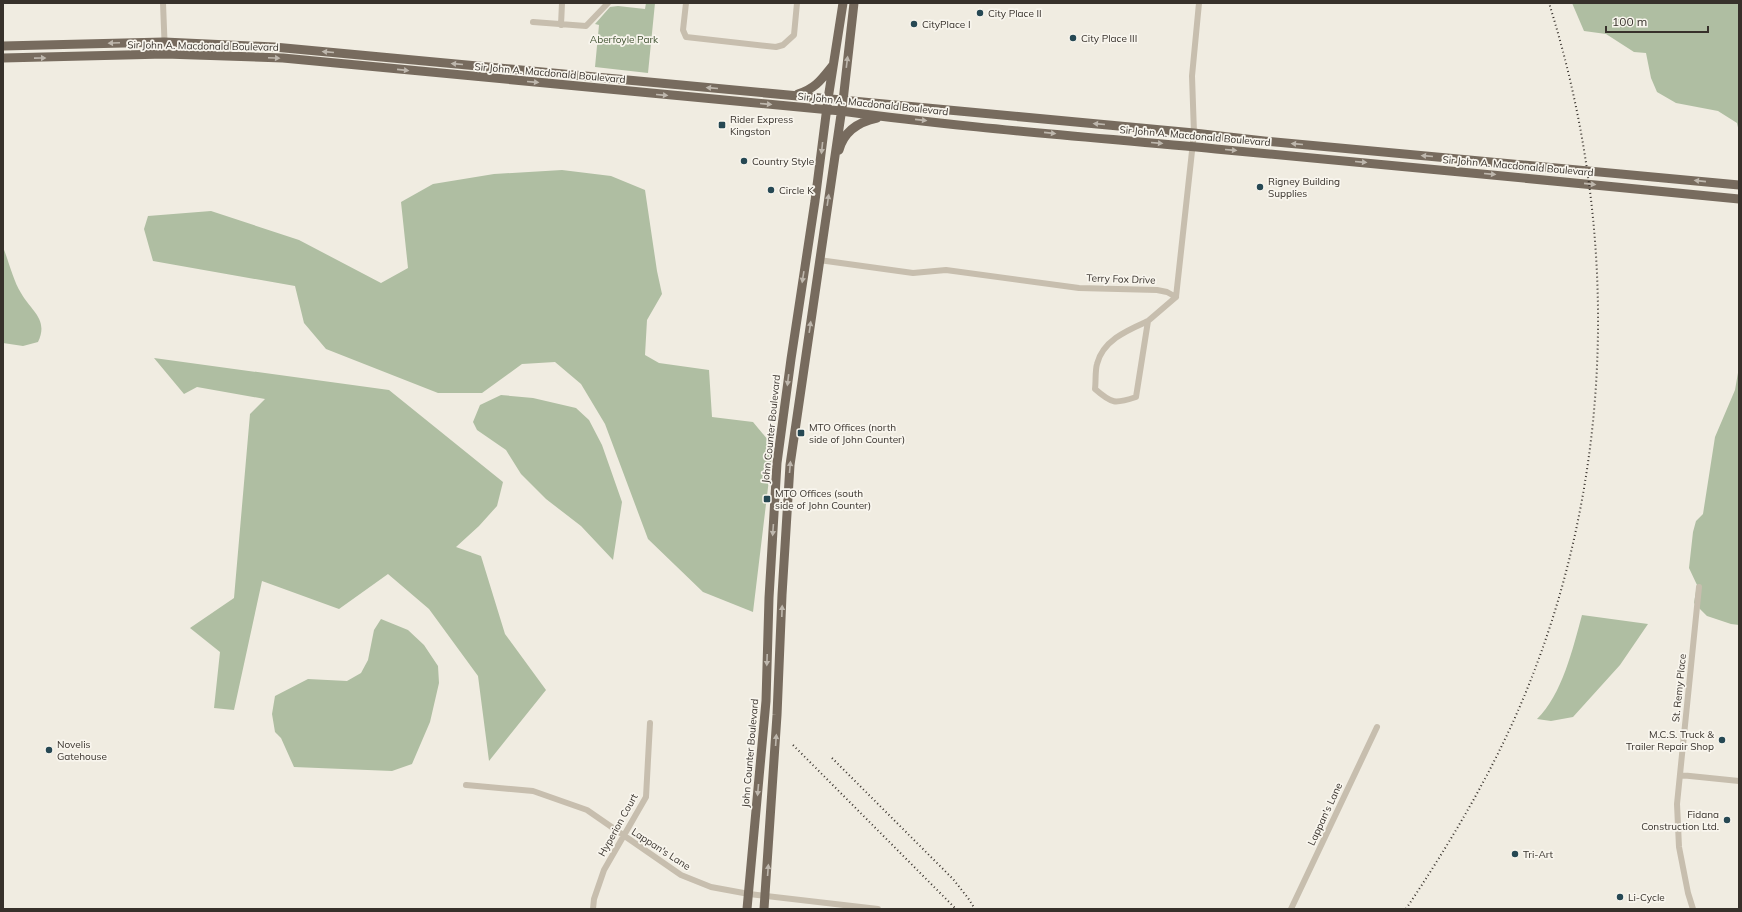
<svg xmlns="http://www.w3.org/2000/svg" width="1742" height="912" font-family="Mulish,sans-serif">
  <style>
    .green { fill: #afbea2 }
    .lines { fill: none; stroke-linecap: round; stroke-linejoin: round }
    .street { stroke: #c7beae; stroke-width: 6 }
    .primary { stroke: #776b5e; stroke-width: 9 }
    .rail { stroke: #37312b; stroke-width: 2; stroke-dasharray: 1 3; stroke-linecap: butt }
    .oneway { fill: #beb7ad }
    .poi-dot { fill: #264853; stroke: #f8f5ed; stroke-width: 1.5 }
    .labels { text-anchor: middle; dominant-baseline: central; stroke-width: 3.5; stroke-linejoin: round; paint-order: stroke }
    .poi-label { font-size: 10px; fill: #37312b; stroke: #f8f5ed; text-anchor: start }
    .park-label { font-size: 10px; fill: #405232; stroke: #f8f5ed }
    .street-label { font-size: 10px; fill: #37312b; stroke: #f8f5ed }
  </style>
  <rect width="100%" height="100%" fill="#f0ece1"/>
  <path class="green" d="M 646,3 L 655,3 L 648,73 L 595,67 L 599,25 L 595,24 L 610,7 L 618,6 L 645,9 Z
    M 1572,3 L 1739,3 L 1739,132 L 1737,123 L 1718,111 L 1676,103 L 1657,92 L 1651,78 L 1646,53 L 1634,52 L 1606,34 L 1584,31 Z
    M 562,170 L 611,176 L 645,190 L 657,271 L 662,294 L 647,320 L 645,355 L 659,363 L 709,370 L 712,417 L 753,422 L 773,446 L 753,612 L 703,592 L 648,539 L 605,424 L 581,384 L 555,362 L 522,364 L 482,393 L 438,393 L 326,349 L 304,323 L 295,286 L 153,261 L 144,229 L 148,216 L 211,211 L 299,240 L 381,283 L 408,268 L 401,202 L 433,184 L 494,174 Z
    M 3,247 C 9,262 13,280 21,293 C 31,311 49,319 38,342 L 23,346 L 3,343 Z
    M 154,358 L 389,390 L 503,482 L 497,506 L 479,526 L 456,547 L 481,556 L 505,634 L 546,690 L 489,761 L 478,676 L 429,609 L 388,574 L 339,609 L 262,581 L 234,710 L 214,708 L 220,652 L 190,628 L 234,598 L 250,414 L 265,399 L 197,387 L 184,394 Z
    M 1739,367 L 1739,625 L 1731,624 L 1707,616 L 1694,603 L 1697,585 L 1689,568 L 1693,532 L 1696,521 L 1703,514 L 1715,437 L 1735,390 Z
    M 501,395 L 533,398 L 576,408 L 589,420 L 602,445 L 622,502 L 613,560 L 581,526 L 546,499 L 521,474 L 506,450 L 477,430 L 473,422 L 480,405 Z
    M 1582,615 L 1648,624 L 1620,665 L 1573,717 L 1551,721 L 1537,719 C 1562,695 1573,648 1582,615 Z
    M 381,619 L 408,630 L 424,645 L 438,666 L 439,683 L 430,722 L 412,764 L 392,771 L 294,767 L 281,738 L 275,732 L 272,714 L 275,696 L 308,679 L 347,681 L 361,673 L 368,660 L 374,630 Z"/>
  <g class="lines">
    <path class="street" d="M 163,3 L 165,54
      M 686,3 L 683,30 L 686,37 L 776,47 L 783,45 L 794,35 L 797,3
      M 533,22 L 586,26 L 608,3
      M 561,25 L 562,3
      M 819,260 L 913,273 L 946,270 L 1079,288 L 1157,290 L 1167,292 L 1176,297
      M 1176,297 L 1194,133 L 1192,76 L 1199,3
      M 1148,321 C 1128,330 1103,340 1097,364 C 1095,371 1096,381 1095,389 C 1112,404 1115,404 1136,397 L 1148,321 L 1176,297
      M 1680,775 L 1739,781
      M 466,785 L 533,791 L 587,810 L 681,875 L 711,887 L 749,894 L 878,909
      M 593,909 L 594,899 L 604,870 L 646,797 L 650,723
      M 1291,909 L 1377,727
      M 1693,909 L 1688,893 L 1679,847 L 1677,804 L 1699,587"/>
    <path class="primary" d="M 3,46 L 164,42 L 274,47 L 1194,133 L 1264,141 L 1739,185
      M 3,58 L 165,54 L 283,58 L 841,111 C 965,128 1091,137 1216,149 C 1390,165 1565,182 1739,199
      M 798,94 C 816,88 821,80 833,65
      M 839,150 C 844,131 858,122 877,118
      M 747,909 L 766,701 L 769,598 L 777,463 L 791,359 L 815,201 L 828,99 L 843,3
      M 764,909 L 777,715 L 782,595 L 790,465 L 843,101 L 854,3"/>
    <path class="rail" d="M 793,745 L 956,909
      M 832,758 L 953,879 L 968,898 L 975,909
      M 1406,909 C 1446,849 1483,788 1513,722 C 1615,496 1623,239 1549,3"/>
  </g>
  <defs><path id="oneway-solid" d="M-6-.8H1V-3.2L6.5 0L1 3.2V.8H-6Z"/></defs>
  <g class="oneway">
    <use href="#oneway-solid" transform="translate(114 43) rotate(178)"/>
    <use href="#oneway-solid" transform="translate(328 52) rotate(-175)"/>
    <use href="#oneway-solid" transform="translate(40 58) rotate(-1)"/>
    <use href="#oneway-solid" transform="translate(274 58) rotate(3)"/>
    <use href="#oneway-solid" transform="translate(847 62) rotate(-83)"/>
    <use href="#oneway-solid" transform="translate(457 64) rotate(-175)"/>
    <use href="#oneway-solid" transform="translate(403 70) rotate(6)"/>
    <use href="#oneway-solid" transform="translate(533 82) rotate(5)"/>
    <use href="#oneway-solid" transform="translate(712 88) rotate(-175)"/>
    <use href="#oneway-solid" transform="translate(662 95) rotate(5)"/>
    <use href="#oneway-solid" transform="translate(766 104) rotate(5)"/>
    <use href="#oneway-solid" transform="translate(921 120) rotate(6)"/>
    <use href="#oneway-solid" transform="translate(1099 124) rotate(-175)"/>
    <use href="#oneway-solid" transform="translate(1050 133) rotate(6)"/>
    <use href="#oneway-solid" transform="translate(1157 143) rotate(5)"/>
    <use href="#oneway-solid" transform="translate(1297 144) rotate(-175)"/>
    <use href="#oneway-solid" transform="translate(822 148) rotate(96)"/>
    <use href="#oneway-solid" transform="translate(1231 150) rotate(5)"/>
    <use href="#oneway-solid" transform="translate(1427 156) rotate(-175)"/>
    <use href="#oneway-solid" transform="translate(1361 162) rotate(5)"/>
    <use href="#oneway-solid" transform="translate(1490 174) rotate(5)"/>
    <use href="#oneway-solid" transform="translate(1700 181) rotate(-174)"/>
    <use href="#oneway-solid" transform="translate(1590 184) rotate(6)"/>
    <use href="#oneway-solid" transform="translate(828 200) rotate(-82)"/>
    <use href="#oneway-solid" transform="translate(803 277) rotate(99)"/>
    <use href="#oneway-solid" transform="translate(810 327) rotate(-82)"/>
    <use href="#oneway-solid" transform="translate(788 380) rotate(97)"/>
    <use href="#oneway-solid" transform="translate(790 467) rotate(-85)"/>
    <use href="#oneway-solid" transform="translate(773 530) rotate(94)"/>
    <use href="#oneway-solid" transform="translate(782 611) rotate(-88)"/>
    <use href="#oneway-solid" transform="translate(767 660) rotate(92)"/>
    <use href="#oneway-solid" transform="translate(776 740) rotate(-86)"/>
    <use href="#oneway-solid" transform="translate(758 790) rotate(95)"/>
    <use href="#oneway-solid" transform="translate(768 870) rotate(-86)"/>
  </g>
  <g class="poi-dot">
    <circle cx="980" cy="13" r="4"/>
    <circle cx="914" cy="24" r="4"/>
    <circle cx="1073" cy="38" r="4"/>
    <rect x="718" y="121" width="8" height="8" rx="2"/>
    <circle cx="744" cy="161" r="4"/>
    <circle cx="1260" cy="187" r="4"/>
    <circle cx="771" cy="190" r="4"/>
    <rect x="797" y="429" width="8" height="8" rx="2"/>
    <rect x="763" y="495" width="8" height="8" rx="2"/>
    <circle cx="1722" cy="740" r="4"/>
    <circle cx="49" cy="750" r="4"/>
    <circle cx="1727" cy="820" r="4"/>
    <circle cx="1515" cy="854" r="4"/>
    <circle cx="1620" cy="897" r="4"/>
  </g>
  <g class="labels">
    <g class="poi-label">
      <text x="988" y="13">City Place II</text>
      <text x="922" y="24">CityPlace I</text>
      <text x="1081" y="38">City Place III</text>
      <text x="730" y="119">Rider Express<tspan x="730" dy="12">Kingston</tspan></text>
      <text x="752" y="161">Country Style</text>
      <text x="1268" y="181">Rigney Building<tspan x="1268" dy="12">Supplies</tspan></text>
      <text x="779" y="190">Circle K</text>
      <text x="809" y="427">MTO Offices (north<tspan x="809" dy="12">side of John Counter)</tspan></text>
      <text x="775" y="493">MTO Offices (south<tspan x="775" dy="12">side of John Counter)</tspan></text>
      <text x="1714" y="734" text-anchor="end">M.C.S. Truck &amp;<tspan x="1714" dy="12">Trailer Repair Shop</tspan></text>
      <text x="57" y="744">Novelis<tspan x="57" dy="12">Gatehouse</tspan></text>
      <text x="1719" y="814" text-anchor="end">Fidana<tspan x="1719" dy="12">Construction Ltd.</tspan></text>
      <text x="1523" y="854">Tri-Art</text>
      <text x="1628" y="897">Li-Cycle</text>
    </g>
    <g class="park-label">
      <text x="624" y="39">Aberfoyle Park</text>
    </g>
    <g class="street-label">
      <text transform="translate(203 46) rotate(1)">Sir John A. Macdonald Boulevard</text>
      <text transform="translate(550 73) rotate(5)">Sir John A. Macdonald Boulevard</text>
      <text transform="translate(873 104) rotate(6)">Sir John A. Macdonald Boulevard</text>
      <text transform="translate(1195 136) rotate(5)">Sir John A. Macdonald Boulevard</text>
      <text transform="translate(1518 166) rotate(5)">Sir John A. Macdonald Boulevard</text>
      <text transform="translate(1121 279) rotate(2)">Terry Fox Drive</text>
      <text transform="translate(771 429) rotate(-84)">John Counter Boulevard</text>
      <text transform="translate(1679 688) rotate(-84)">St. Remy Place</text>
      <text transform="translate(750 753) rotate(-85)">John Counter Boulevard</text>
      <text transform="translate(1325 814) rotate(-65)">Lappan's Lane</text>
      <text transform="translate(618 825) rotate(-61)">Hyperion Court</text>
      <text transform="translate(661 849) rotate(33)">Lappan's Lane</text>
    </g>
  </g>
  <rect width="1742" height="912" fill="none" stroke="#37312b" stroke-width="8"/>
  <path d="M1606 26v6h102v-6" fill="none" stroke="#37312b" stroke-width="2"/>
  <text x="1612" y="26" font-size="12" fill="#37312b" stroke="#f8f5ed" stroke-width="3" paint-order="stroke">100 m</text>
</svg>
